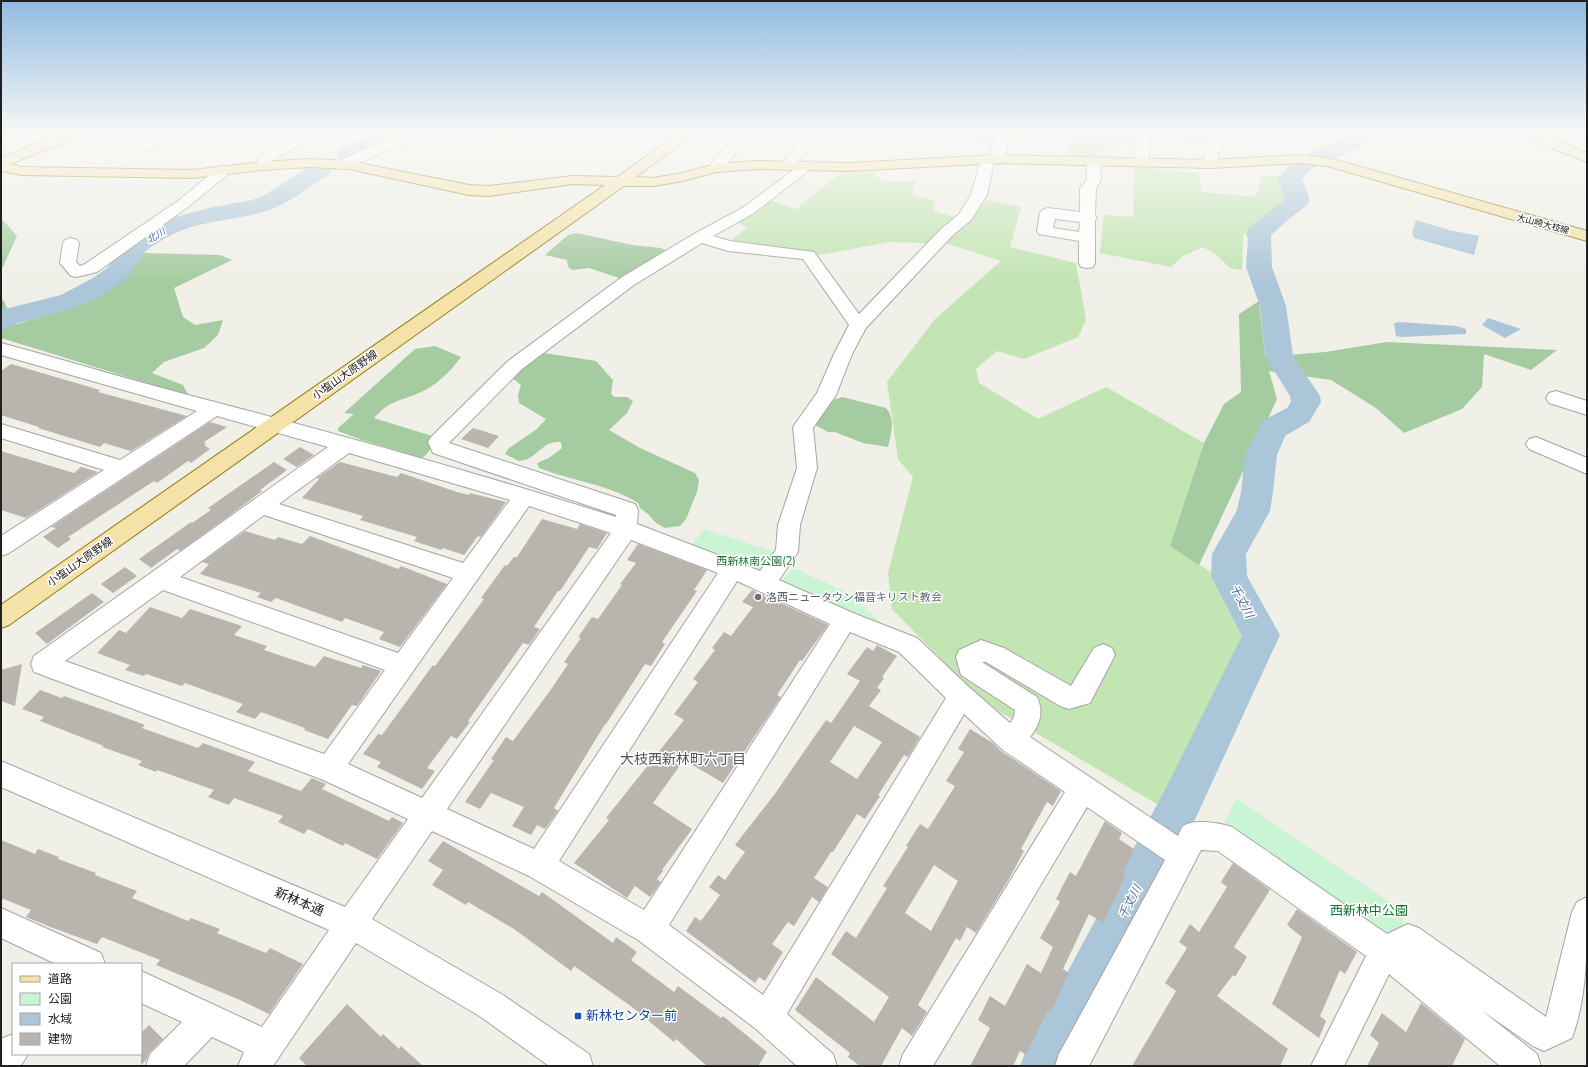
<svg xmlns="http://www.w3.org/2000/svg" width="1588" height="1067" font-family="'Nunito Sans','Noto Sans JP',sans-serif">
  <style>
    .grass { fill: #c2e5b3 }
    .forest { fill: #a5cba0 }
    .park { fill: #caf5d5 }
    .water { fill: #acc6d9 }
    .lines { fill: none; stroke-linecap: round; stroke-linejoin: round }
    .river { fill: #acc6d9; fill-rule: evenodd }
    .building { fill: #b9b5ae; fill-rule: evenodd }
    .minor-casing { stroke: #a4a4a4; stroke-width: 2 }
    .major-casing { stroke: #8e7c0e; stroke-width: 2 }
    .minor { fill: #fff; fill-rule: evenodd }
    .major { fill: #f4e2a9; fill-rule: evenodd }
    .worship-dot { fill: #6b7280; stroke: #fff; stroke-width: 1.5 }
    .transit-dot { fill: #1a4fb4; stroke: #fff; stroke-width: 1.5 }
    .labels { text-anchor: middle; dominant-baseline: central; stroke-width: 3; stroke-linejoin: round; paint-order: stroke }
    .far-street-label { font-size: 9px; fill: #202020; stroke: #fff }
    .far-water-label { font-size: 10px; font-style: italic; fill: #556ea8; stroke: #fff }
    .street-label { font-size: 11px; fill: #202020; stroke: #fff }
    .park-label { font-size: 11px; fill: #167631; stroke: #fff }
    .worship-label { font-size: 11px; fill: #5b616d; stroke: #fff; text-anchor: start }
    .water-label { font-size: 12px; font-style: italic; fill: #556ea8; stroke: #fff }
    .near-street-label { font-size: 13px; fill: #202020; stroke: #fff }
    .near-park-label { font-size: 13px; fill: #167631; stroke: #fff }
    .near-transit-label { font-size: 13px; fill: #164399; stroke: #fff; text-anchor: start }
    .near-neighbourhood-label { font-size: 14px; fill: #535353; stroke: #fff }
  </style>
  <rect width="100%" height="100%" fill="#f0efe8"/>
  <path class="grass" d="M 970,133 L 995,133 L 993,145 L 971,143 Z
    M 1065,133 L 1219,133 L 1205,144 L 1153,139 L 1149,145 L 1116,146 L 1092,157 L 1067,156 L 1071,135 Z
    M 1134,167 L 1198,173 L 1202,192 L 1256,197 L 1262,175 L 1282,176 L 1289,198 L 1243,235 L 1242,270 L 1230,268 L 1217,255 L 1203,247 L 1183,256 L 1171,267 L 1100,253 L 1104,215 L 1133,217 Z
    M 873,172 L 882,181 L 915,181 L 912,195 L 935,201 L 934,211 L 968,221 L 987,200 L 1021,207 L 1010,247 L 1076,263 L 1086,320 L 1078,337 L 1024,359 L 997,351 L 976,369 L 979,383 L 1038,419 L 1106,387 L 1204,443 L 1170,546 L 1217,576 L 1248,634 L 1162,807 L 983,702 L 892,609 L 888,573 L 913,477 L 898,459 L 887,382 L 935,319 L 1001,261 L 949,244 L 890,242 L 818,255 L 731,240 L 747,228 L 738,222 L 770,200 L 796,209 L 841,173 Z"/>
  <path class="forest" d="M 1,218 L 17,236 L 1,271 Z
    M 577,233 L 632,245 L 661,248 L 669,251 L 622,279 L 589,268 L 572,270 L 568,267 L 567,260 L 545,255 L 568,235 Z
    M 144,253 L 220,255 L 232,260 L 174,288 L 183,317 L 195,325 L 223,320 L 218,335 L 204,348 L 164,362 L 152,373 L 183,385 L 189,396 L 1,338 L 1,298 L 4,301 L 14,325 L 46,315 L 96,278 Z
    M 1259,301 L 1265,357 L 1325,352 L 1387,342 L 1557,350 L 1531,370 L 1484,354 L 1482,387 L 1462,409 L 1404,433 L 1376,408 L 1331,380 L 1269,371 L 1277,399 L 1199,565 L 1170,546 L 1204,443 L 1224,404 L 1241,392 L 1239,314 Z
    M 435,346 L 461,357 C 450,372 436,386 419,393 C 398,402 390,400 374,418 L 432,436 C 432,446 430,453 422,458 L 362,440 L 338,431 L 338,428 L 354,414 L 344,413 L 415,349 Z
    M 544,353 L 596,361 L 613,380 L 611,394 L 614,397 L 627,397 L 633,401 L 627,413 L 609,430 L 640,448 L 695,473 L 699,480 L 697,492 L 686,519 L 680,526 L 665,528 L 656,523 L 648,514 L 640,508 L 638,503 C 608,484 572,481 539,468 L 537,463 L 549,458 L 562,448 L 561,442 C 544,441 541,452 529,458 C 527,460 522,460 519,461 L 505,454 L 509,448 L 537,429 L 546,419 L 519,403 L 518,395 L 521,385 L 511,377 L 534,356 Z
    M 842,397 L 886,408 C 896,419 891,434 888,447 L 863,443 L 835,432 L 828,432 L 815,425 L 827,402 Z"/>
  <path class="park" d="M 704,529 L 781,554 L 762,579 L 689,549 Z
    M 793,568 L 847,592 L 875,617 L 900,642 L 778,586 Z
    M 1236,798 L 1400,909 L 1406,934 L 1383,944 L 1219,833 Z"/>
  <path class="water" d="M 1416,220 L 1449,230 L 1479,236 L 1474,255 L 1414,238 L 1412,234 Z
    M 1488,318 L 1521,329 L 1505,338 L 1482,325 Z
    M 1400,322 L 1456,326 L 1466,329 L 1466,334 L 1401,337 L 1396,336 L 1394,323 Z"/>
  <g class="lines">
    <path class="river" d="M 376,133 L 406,133 L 403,138 L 355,159 L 347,161 L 339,159 L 336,154 L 339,149 Z
      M 1350,133 L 1372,133 C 1363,157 1313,157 1302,180 L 1309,196 L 1309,202 L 1305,207 L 1289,219 L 1271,235 L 1272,267 L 1286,306 L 1293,356 L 1320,396 L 1321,402 L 1309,422 L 1285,436 L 1277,455 L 1273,492 L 1270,511 L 1246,554 L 1247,576 L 1280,635 L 1198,813 L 1072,1066 L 1020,1066 L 1027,1048 L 1168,784 L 1242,636 L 1211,576 L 1212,554 L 1237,510 L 1241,492 L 1245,455 L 1262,421 L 1287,408 L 1291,402 L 1290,396 L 1265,356 L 1260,306 L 1246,267 L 1248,239 L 1246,233 L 1249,228 L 1285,199 L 1278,180 C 1294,150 1326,151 1350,133 Z
      M 321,162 L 329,164 L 332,169 L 329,174 C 309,187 289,204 266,211 C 238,220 208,220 180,231 C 169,236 153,244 144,253 C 136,261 132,273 124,280 C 94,306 55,313 18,323 L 11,327 L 1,330 L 1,310 L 61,295 L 93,278 L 107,268 L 126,243 L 135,236 L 162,221 L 208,208 L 252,200 L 263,196 L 313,164 Z"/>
  </g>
  <path class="building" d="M 11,364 L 100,390 L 98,392 L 187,416 L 131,451 L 104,443 L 100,447 L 38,428 L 39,427 L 1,415 L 1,371 Z
    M 210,422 L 227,427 L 204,442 L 206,444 L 204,445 L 210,449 L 191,463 L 188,461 L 157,483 L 154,481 L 68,537 L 71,539 L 58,548 L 43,537 L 56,528 L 51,527 Z
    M 473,428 L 499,436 L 488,448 L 461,439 Z
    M 300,447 L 314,455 L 297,467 L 283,459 Z
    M 1,451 L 74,473 L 81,467 L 98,472 L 26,518 L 1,510 Z
    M 274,462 L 287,470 L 260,490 L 262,491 L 226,518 L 180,551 L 177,549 L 151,568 L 139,559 L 191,522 L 192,523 L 211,510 L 208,508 Z
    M 340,462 L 397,477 L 401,473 L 457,492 L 469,495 L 470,493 L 506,502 L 481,537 L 478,536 L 464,555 L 443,548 L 441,550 L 414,541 L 417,537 L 360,520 L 363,516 L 302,498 L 319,479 L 317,478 Z
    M 542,519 L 577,529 L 580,524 L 607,533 L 597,549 L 589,547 L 560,591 L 558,591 L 534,627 L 540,629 L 529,645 L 523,643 L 468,721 L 470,722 L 457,739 L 451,736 L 427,768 L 435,771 L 422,789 L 377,767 L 381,762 L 363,754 L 378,734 L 382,735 L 433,665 L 435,666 L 484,599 L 481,598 L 505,565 L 507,566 L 514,557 L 517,557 Z
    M 245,531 L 275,540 L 278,537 L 302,544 L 310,536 L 398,569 L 401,566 L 447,584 L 400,647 L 379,639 L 384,632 L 345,618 L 342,622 L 276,598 L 271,602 L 257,597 L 261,593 L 200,574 L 209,564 L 202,562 Z
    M 638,544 L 707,570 L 694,590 L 697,591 L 662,642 L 665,644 L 651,666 L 645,664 L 606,724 L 605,724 L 554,808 L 558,811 L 545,829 L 537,825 L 531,835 L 512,826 L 524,807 L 491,793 L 480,809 L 465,802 L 494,760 L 491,759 L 506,737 L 513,741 L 552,688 L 568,664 L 564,662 L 581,638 L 578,637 L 592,617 L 598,619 L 622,585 L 620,584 L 636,563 L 627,560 Z
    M 125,567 L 137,576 L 113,593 L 101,584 Z
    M 752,590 L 828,625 L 802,661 L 800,660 L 777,695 L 781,697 L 723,783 L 684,760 L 653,803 L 692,829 L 662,870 L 663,871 L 657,879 L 661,882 L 650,897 L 635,886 L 627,898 L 574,863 L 609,820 L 606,818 L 684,720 L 674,714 L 698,682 L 693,679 L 715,650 L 712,648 L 724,632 L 731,636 L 753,607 L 742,602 Z
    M 92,593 L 104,602 L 47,644 L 35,633 Z
    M 150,607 L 182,618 L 190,609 L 242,626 L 234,635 L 267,646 L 264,650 L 315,667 L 324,656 L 361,668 L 363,665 L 381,671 L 357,706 L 352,705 L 328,739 L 304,730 L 305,728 L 261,712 L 255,719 L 236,712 L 243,704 L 185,683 L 182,686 L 146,674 L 144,676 L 125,670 L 130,665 L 97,653 L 119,630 L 126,633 Z
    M 877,645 L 897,656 L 882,677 L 884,678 L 877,688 L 881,690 L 869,706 L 920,737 L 908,757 L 904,755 L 878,795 L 880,796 L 865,819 L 857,814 L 833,852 L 831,852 L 814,878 L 828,887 L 819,902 L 812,897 L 794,926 L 788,922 L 772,944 L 783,952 L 765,981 L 759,977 L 755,983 L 686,931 L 695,917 L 701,921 L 720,895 L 709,887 L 718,875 L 725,880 L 745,852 L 735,845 L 774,795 L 826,720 L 831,723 L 860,681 L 847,674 L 867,647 L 873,651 ZM 854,726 L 882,742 L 857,779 L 830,762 Z
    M 22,664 L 15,706 L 1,701 L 1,670 Z
    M 40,690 L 62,698 L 64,696 L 121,716 L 145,725 L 142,728 L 198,748 L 203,743 L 255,762 L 248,771 L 301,791 L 312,778 L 326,784 L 322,789 L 389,821 L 392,817 L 403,823 L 377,859 L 345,843 L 343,846 L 308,829 L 304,834 L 278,822 L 283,816 L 234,798 L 229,805 L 208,797 L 214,790 L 157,770 L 156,772 L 138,765 L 142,761 L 102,747 L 104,746 L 40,721 L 44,717 L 22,709 Z
    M 970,729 L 993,743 L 1001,751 L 1061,791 L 1053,806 L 1047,802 L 1021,849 L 1024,851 L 1010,877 L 976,933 L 967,927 L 960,941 L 956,938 L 918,1005 L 927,1012 L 912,1036 L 902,1028 L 881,1066 L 860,1066 L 848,1057 L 850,1053 L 795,1010 L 816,977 L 874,1022 L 889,997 L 831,954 L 846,931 L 856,938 L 887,888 L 883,886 L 908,847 L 906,846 L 920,824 L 928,829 L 955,786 L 946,781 L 964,752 L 958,749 ZM 934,865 L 958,881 L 931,931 L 905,913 Z
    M 1105,821 L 1122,833 L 1119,839 L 1134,849 L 1123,873 L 1126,875 L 1103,923 L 1089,914 L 1063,969 L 1069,973 L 1051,1011 L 1048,1010 L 1026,1055 L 1020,1051 L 1013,1066 L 970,1066 L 990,1028 L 978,1020 L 990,996 L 1005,1006 L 1027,964 L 1041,973 L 1053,947 L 1040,938 L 1060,902 L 1056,899 L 1070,872 L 1076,876 Z
    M 1,840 L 35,854 L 38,849 L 59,857 L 58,859 L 96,873 L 95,875 L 137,891 L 132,898 L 188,921 L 191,918 L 220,929 L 217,933 L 266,953 L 270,948 L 303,964 L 269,1014 L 240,1000 L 156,965 L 160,960 L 102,937 L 97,944 L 53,928 L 26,917 L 31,910 L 1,898 Z
    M 443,841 L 539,896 L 542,892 L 613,943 L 616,937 L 637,952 L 631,960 L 674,992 L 678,986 L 721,1018 L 723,1016 L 767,1052 L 758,1066 L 707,1066 L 676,1039 L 674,1042 L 632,1007 L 574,966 L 571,971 L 514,929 L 468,902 L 466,905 L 432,885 L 443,870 L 428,861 Z
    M 1233,863 L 1270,890 L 1234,947 L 1247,957 L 1235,977 L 1233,975 L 1217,996 L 1288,1049 L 1280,1066 L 1132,1066 L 1176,991 L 1165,983 L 1187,948 L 1179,942 L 1190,924 L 1199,932 L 1227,887 L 1221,882 Z
    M 1297,909 L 1357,952 L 1345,974 L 1340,970 L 1320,1016 L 1326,1021 L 1319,1038 L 1272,1004 L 1302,937 L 1287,925 Z
    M 1421,1003 L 1465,1039 L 1452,1066 L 1367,1066 L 1379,1043 L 1370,1035 L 1382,1013 L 1406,1032 Z
    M 347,1004 L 381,1037 L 383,1034 L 399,1049 L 401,1046 L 423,1066 L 307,1066 L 299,1058 Z
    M 149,1025 L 163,1039 L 149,1053 L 147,1059 L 141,1065 L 141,1033 Z"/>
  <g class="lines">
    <defs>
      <path id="minor" d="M 114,133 L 142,133 L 158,147 L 156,150 C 144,153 142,144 133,140 C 128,137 121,137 116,136 Z
        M 301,133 L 319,133 L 317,136 L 271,161 L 267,169 L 262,170 L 257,169 L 255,166 L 260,156 Z
        M 410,133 L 437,133 L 435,136 L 390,149 L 347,168 L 342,169 L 337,168 L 335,165 L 337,162 L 369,147 Z
        M 805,133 L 819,133 L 793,169 L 788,170 L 783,169 L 781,166 Z
        M 995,133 L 1009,133 L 1005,159 L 1003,162 L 994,162 L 987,195 L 971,220 L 952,236 L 866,328 L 852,354 L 836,395 L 813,428 L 817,468 L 800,525 L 798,552 L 779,580 L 853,613 L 917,638 L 970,688 L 1010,723 L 1014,717 L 1015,710 L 961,675 L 956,657 L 959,650 L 981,640 L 1004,648 L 1071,686 L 1094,648 L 1103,644 L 1112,648 L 1115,655 L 1090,703 L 1069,709 L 1060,706 L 986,662 L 982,662 L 1037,697 C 1044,712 1040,725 1030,737 L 1178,836 C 1179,833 1181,830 1182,827 C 1191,818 1222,823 1232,827 L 1387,934 L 1408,924 L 1419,928 L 1546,1017 L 1572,912 L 1577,902 L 1587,897 C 1587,945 1588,994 1572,1038 L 1544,1051 L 1533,1046 L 1481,1010 L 1537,1054 L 1541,1066 L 1500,1066 L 1389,974 L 1344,1066 L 1311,1066 L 1366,956 L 1218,851 L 1201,850 L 1089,1066 L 1055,1066 L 1059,1054 L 1165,860 L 1087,807 L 933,1066 L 899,1066 L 903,1054 L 1065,792 L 1003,750 L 964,714 L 787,1014 L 833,1054 L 837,1066 L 797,1066 L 756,1029 L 638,940 L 529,876 L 432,831 L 372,919 L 503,995 L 589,1054 L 593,1066 L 549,1066 L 481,1017 L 356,943 L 273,1066 L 238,1066 L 244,1052 L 212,1037 L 184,1066 L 146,1066 L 150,1054 L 182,1022 L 141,1003 L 141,971 L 262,1027 L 329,930 L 1,787 L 1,761 L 345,907 L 408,819 L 321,779 L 34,672 L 31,664 L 34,656 L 328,447 L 217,416 L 9,553 L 1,556 L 1,536 L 104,470 L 1,438 L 1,424 L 120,460 L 197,411 L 1,355 L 1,343 C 72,362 143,384 215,402 C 349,437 483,475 616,517 L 616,515 L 433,453 L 428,442 L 431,437 L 508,361 L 622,277 L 694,234 L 744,207 L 804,162 L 809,161 L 814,162 L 816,165 L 754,213 L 713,236 L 730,241 L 814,252 L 859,314 L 940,230 L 959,214 L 971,195 L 981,159 L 983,156 L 991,155 ZM 702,243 L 728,251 L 803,259 L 849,325 L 834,354 L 817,393 L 793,427 L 797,468 L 778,525 L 776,550 L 760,571 L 637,524 L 638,510 L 635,504 L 449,443 L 522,369 L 634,285 ZM 349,453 L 510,500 L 463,563 L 279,504 ZM 529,506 L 611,533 L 422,798 L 348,764 ZM 264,515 L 453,578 L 398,653 L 180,577 ZM 631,540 L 718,573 L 534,849 L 447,809 ZM 737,581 L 830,624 L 644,910 L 559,861 ZM 163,590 L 385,670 L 324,754 L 65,661 ZM 850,632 L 899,652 L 946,698 L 763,995 L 669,925 Z
        M 1134,133 L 1148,133 L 1149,162 L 1147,165 L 1142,166 L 1137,165 L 1135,162 Z
        M 1220,133 L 1235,133 L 1218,154 L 1218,164 L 1216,167 L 1211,168 L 1206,167 C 1197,155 1213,142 1220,133 Z
        M 740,135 L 745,136 L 747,139 L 745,142 L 720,171 L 715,172 L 710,171 L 708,168 L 710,165 L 735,136 Z
        M 1093,157 L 1098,158 L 1100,161 L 1101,180 L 1096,188 L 1095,216 L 1097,218 L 1095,220 L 1095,263 L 1093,267 L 1087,268 L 1081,267 L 1079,263 L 1079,241 L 1039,234 L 1037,231 L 1040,213 L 1042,210 L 1048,208 L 1080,212 L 1080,188 L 1087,180 L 1086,161 L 1088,158 ZM 1055,219 L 1080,222 L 1079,232 L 1053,228 Z
        M 224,166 L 229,167 L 231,170 L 229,173 L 188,207 L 97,272 L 77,277 L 71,276 L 60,263 L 63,243 L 65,240 L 71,238 L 77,240 L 79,243 L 76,262 L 80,266 L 85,264 L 178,201 L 219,167 Z
        M 1556,391 L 1587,401 L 1587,415 L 1549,403 L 1546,398 L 1549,393 Z
        M 1536,437 L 1587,458 L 1587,474 L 1529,449 L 1526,444 L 1529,439 Z
        M 1,908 L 101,953 L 105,964 L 56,964 L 1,938 Z
        M 13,1034 L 13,1054 L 28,1054 L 24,1061 L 20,1066 L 1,1066 L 1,1039 Z"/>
      <path id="major" d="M 62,133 L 82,133 L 80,136 L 10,164 L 22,167 L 192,170 L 262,162 L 310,159 L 349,161 L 469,185 L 489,186 L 573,176 L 617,177 L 679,133 L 696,133 L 636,177 L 653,178 L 682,173 L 715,164 L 757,161 L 848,163 L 998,155 L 1211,160 L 1301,155 L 1333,159 L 1587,231 L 1587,241 L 1327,166 L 1301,163 L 1211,168 L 998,163 L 848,171 L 757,169 L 716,172 L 683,181 L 653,186 L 624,186 L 9,625 L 1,628 L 1,605 L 605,185 L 573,184 L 489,196 L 469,195 L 349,169 L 310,167 L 262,170 L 192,178 L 22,175 L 1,171 L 1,158 Z
        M 1519,133 L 1539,133 L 1587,153 L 1587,162 L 1521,136 Z"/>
    </defs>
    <use href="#minor" class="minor-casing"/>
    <use href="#major" class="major-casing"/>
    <use href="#minor" class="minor"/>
    <use href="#major" class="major"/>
  </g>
  <linearGradient id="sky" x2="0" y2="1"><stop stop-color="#90bbe2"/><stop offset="0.47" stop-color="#f8f8f5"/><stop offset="1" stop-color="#f8f8f5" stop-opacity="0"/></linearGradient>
  <rect width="1588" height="283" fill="url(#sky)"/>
  <circle class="worship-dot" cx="758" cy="597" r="4"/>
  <rect class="transit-dot" x="574" y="1012" width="8" height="8" rx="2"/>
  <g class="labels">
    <g class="far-street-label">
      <text transform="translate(1543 224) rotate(15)">大山崎大枝線</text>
    </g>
    <g class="far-water-label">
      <text transform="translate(156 236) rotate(-31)">北川</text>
    </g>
    <g class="street-label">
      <text transform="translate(345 375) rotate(-35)">小塩山大原野線</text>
      <text transform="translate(80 562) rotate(-35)">小塩山大原野線</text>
    </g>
    <g class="park-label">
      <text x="756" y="561">西新林南公園(2)</text>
    </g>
    <g class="worship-label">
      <text x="766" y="597">洛西ニュータウン福音キリスト教会</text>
    </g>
    <g class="water-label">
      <text transform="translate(1242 601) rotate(62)">千丈川</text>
      <text transform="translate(1130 902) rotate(-63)">千丈川</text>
    </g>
    <g class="near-street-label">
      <text transform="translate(299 902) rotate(23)">新林本通</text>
    </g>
    <g class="near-park-label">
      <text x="1369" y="911">西新林中公園</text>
    </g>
    <g class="near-transit-label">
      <text x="586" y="1016">新林センター前</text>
    </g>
    <g class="near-neighbourhood-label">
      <text x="683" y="759">大枝西新林町六丁目</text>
    </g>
  </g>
  <rect width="1588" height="1067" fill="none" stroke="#202020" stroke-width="4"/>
  <rect x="12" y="963" width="130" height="92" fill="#ffffff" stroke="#a6a6a6"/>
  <rect x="20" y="976" width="20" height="6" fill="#f4e2a9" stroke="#a6a6a6"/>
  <text x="48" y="983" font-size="12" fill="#202020">道路</text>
  <rect x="20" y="993" width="20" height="12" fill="#caf5d5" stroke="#a6a6a6"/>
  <text x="48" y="1003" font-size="12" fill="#202020">公園</text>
  <rect x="20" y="1013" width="20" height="12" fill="#acc6d9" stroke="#a6a6a6"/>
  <text x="48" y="1023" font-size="12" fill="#202020">水域</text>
  <rect x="20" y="1033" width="20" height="12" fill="#b9b5ae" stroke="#a6a6a6"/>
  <text x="48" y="1043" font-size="12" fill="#202020">建物</text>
</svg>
